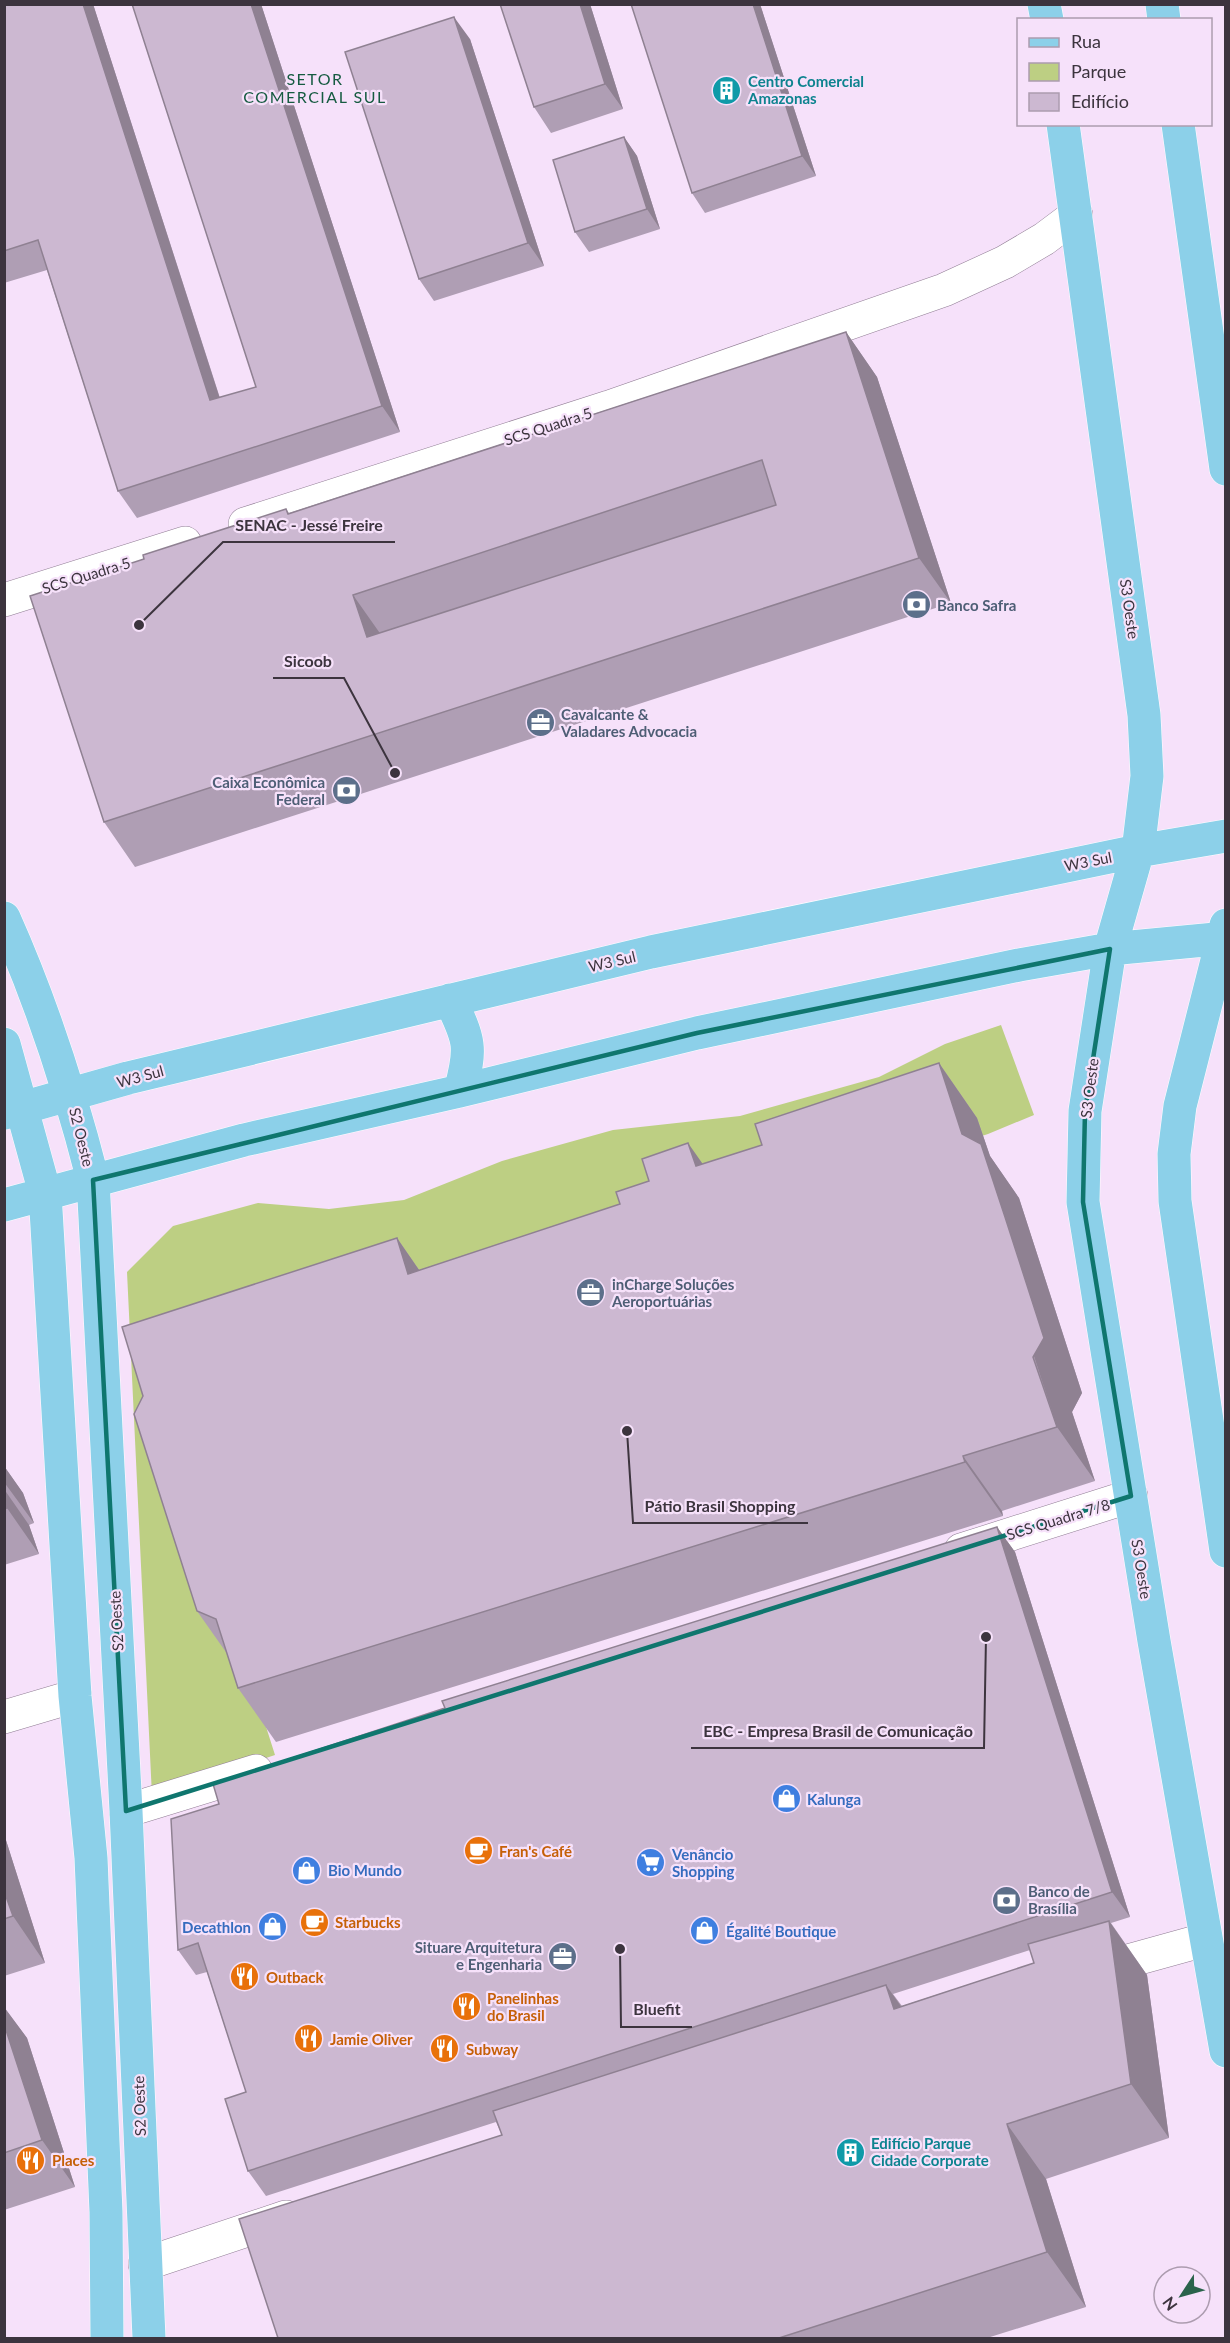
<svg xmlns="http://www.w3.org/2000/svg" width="1230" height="2343" font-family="Lato,sans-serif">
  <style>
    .green { fill: #bdcf83 }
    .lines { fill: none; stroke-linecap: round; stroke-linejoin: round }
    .minor-casing { stroke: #907d94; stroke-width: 34 }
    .major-casing { stroke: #fff; stroke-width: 34 }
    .minor { stroke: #fff; stroke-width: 33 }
    .major { stroke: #8cd0e9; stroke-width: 33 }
    .wall { fill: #af9eb4; fill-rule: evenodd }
    .shaded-wall { fill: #8f8192 }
    .building { fill: #ccb8d1; stroke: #8f8192; stroke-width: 1.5; fill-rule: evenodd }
    .marked { fill: none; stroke: #0f766e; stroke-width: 4.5; stroke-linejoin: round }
    .labels { text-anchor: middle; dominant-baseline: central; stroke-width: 4.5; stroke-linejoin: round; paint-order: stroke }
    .culture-label { font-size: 15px; font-weight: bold; fill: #0d838f; stroke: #f6e1fa; text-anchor: start }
    .street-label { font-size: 15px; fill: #3c343e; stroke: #f6e1fa }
    .service-label { font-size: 15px; font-weight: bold; fill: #4e5e75; stroke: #f6e1fa; text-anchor: start }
    .shop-label { font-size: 15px; font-weight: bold; fill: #366cbe; stroke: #f6e1fa; text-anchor: start }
    .food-label { font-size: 15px; font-weight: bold; fill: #c56008; stroke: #f6e1fa; text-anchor: start }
    .neighbourhood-label { font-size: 16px; letter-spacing: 1.5px; fill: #165b41; stroke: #f6e1fa }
    .leader { fill: none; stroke: #3c343e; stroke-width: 2 }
    .callout-dot { fill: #3c343e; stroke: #f6e1fa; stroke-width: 2 }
    .callout-label { font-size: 16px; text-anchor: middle; font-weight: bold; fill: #3c343e; stroke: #f6e1fa; stroke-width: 4.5; stroke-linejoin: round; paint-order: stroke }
  </style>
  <rect width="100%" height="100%" fill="#f6e1fa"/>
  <path class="green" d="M 1001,1025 L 1034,1115 L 988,1134 L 809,1192 L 241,1648 L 275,1755 L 152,1796 L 127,1272 L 173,1226 L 258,1203 L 329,1209 L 404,1200 L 502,1161 L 613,1130 L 740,1116 L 879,1077 L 945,1044 Z"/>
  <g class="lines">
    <defs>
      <path id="minor" d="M 245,524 L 609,407 L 944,290 L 1005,262 L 1044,239 L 1076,215
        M 4,600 L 185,543
        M 961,1550 L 1131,1496
        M 4,1717 L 75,1696
        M 126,1811 L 256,1771
        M 1092,1971 L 1204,1940
        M 145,2264 L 286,2217"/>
      <path id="major" d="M 1044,4 L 1047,20
        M 1162,4 L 1164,20
        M 1063,124 L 1144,715 L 1147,776 L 1138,851 L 1110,949 L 1085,1111 L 1083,1202 L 1154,1641 L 1226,2051
        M 1178,124 L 1226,469
        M 4,918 C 42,1003 70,1090 93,1180 L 126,1811 L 149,2338
        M 1226,925 L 1180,1106 L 1174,1154 L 1175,1201 L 1226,1551
        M 450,1000 C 470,1040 472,1048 460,1091
        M 4,1044 L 45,1193 L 75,1696 L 91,1858 L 106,2212 L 107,2338
        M 4,1113 L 128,1078 L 651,952 L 1138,851 L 1226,836
        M 4,1205 L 244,1140 L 460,1091 L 697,1033 L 1019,965 L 1110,949 L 1226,938"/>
    </defs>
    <use href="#minor" class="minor-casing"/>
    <use href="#major" class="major-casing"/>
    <use href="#minor" class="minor"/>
    <use href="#major" class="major"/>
  </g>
  <path class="wall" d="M 4,4 L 93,4 L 220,398 L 256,387 L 132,4 L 261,4 L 400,432 L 137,518 L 118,491 L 47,270 L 4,283 Z
    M 590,4 L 623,109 L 551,133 L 534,107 Z
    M 760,4 L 816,176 L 705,213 L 692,193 Z
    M 470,39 L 544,266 L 434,301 L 419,279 Z
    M 624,137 L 637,156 L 660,229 L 589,252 L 575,232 Z
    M 846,332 L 877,377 L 951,603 L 135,867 L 104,822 L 144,559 L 286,509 L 289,513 Z
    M 939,1063 L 977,1118 L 990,1156 L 1019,1198 L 1082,1393 L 1072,1412 L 1095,1481 L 1002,1511 L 1003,1516 L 276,1742 L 238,1688 L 228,1655 L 197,1611 L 397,1238 L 419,1270 L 620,1204 L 703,1164 L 762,1145 Z
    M 4,1466 L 23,1493 L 34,1523 L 29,1525 L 39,1554 L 4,1565 Z
    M 997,1527 L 1015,1552 L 1130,1917 L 1111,1923 L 1147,1975 L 1169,2138 L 1046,2179 L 1086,2307 L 987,2338 L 278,2338 L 502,2135 L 496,2122 L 266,2196 L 248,2171 L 246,2092 L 207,1972 L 196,1975 L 178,1950 L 219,1804 L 445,1708 ZM 1030,1950 L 1034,1963 L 902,2006 L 893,1994 Z
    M 4,1834 L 45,1963 L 4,1976 Z
    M 4,2007 L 27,2038 L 75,2187 L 4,2210 Z"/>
  <path class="shaded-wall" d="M 83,4 L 93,4 L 229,427 L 210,400 Z
    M 251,4 L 261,4 L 400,432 L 382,406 Z
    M 580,4 L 590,4 L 623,109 L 605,84 Z
    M 753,4 L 760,4 L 816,176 L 802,156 Z
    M 454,17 L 470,39 L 544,266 L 528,243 Z
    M 624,137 L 637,156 L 660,229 L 647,209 Z
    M 846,332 L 877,377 L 951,603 L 919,558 Z
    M 353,595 L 384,639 L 367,637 Z
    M 939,1063 L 977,1118 L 990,1156 L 1019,1198 L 1082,1393 L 1072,1412 L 1095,1481 L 1057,1427 Z
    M 688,1143 L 726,1197 L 696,1166 Z
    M 397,1238 L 435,1293 L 408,1274 Z
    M 963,1456 L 1002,1511 L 1003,1516 L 965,1462 Z
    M 4,1466 L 23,1493 L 34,1523 L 4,1482 Z
    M 4,1489 L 29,1525 L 39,1554 L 7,1508 L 4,1501 Z
    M 997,1527 L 1015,1552 L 1130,1917 L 1112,1892 Z
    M 4,1834 L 45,1963 L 13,1916 L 4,1891 Z
    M 1109,1921 L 1147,1975 L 1169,2138 L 1131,2084 Z
    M 886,1985 L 924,2039 L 894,2009 Z
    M 4,2007 L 27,2038 L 75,2187 L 42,2140 L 4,2031 Z
    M 1007,2124 L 1046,2179 L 1086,2307 L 1047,2252 Z"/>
  <path class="building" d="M 4,4 L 83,4 L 210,400 L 256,387 L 132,4 L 251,4 L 382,406 L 118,491 L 38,240 L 4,251 Z
    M 500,4 L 580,4 L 605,84 L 534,107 Z
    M 631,4 L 753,4 L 802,156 L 692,193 Z
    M 454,17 L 528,243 L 419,279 L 345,52 Z
    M 624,137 L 647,209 L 575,232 L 553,160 Z
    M 846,332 L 919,558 L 104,822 L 30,596 L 144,559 L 143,555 L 286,509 L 288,514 ZM 762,460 L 776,505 L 367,637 L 353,595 Z
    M 939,1063 L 962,1134 L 981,1144 L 1005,1217 L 1044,1338 L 1033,1357 L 1057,1427 L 963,1456 L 965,1462 L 238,1688 L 216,1619 L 197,1611 L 134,1414 L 143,1396 L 122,1327 L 397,1238 L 408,1274 L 620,1204 L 616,1192 L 649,1181 L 642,1159 L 688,1143 L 696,1166 L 762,1145 L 755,1124 Z
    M 4,1501 L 7,1508 L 4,1509 Z
    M 997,1527 L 1112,1892 L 248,2171 L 225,2099 L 246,2092 L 198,1943 L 178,1950 L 171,1819 L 219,1804 L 213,1784 L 445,1708 L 442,1701 Z
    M 4,1891 L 13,1916 L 4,1919 Z
    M 1109,1921 L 1131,2084 L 1007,2124 L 1047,2252 L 779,2338 L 278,2338 L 239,2219 L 502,2135 L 493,2111 L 886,1985 L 894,2009 L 1034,1963 L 1028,1944 Z
    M 4,2024 L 42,2140 L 4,2153 Z"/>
  <path class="marked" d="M 1110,949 L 1085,1111 L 1083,1202 L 1131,1496 L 126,1811 L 93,1180 L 697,1033 Z"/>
  <defs>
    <symbol id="building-disc" viewBox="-11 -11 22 22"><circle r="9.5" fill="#0f9aa8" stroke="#f6e1fa"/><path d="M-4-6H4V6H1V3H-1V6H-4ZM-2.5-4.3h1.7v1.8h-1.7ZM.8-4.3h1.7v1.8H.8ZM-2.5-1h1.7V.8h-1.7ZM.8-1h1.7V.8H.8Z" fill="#fff"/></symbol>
    <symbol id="bank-disc" viewBox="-11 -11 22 22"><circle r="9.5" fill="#5c6f8a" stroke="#f6e1fa"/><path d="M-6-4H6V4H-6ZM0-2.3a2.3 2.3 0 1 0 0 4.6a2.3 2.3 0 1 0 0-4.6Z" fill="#fff"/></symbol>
    <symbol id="office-disc" viewBox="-11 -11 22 22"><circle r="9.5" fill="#5c6f8a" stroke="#f6e1fa"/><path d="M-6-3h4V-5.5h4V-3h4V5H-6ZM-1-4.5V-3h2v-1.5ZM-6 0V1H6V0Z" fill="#fff"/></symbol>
    <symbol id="shop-disc" viewBox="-11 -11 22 22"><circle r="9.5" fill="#3f7fe0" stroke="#f6e1fa"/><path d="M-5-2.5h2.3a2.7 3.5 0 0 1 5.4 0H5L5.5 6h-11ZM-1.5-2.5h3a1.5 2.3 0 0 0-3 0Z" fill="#fff"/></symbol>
    <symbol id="cafe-disc" viewBox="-11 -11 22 22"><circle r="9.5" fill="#e8710a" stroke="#f6e1fa"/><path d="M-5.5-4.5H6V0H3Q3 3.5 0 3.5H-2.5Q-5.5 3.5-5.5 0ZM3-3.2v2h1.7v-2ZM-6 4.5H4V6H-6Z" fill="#fff"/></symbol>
    <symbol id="supermarket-disc" viewBox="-11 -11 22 22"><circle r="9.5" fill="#3f7fe0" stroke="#f6e1fa"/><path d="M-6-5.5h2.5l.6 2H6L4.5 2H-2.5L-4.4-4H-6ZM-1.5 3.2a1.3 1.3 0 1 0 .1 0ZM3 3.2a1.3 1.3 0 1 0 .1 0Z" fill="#fff"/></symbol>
    <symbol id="restaurant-disc" viewBox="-11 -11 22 22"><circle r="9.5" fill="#e8710a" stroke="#f6e1fa"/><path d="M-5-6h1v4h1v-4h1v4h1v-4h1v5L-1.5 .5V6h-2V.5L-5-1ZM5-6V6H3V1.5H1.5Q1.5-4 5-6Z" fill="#fff"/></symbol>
  </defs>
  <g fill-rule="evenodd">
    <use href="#building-disc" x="710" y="74" width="33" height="33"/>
    <use href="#bank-disc" x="900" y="588" width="33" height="33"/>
    <use href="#office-disc" x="524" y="706" width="33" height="33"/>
    <use href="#bank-disc" x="330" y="774" width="33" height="33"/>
    <use href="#office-disc" x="574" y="1276" width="33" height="33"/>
    <use href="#shop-disc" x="770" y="1782" width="33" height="33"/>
    <use href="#cafe-disc" x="462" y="1834" width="33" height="33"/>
    <use href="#supermarket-disc" x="634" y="1846" width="33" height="33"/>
    <use href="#shop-disc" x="290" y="1854" width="33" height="33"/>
    <use href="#bank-disc" x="990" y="1884" width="33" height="33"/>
    <use href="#cafe-disc" x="298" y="1906" width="33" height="33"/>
    <use href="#shop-disc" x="256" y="1910" width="33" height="33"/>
    <use href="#shop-disc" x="688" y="1914" width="33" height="33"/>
    <use href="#office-disc" x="546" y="1940" width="33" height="33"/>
    <use href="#restaurant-disc" x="228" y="1960" width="33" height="33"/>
    <use href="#restaurant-disc" x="450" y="1990" width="33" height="33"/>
    <use href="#restaurant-disc" x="292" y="2022" width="33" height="33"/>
    <use href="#restaurant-disc" x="428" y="2032" width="33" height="33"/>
    <use href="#building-disc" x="834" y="2136" width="33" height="33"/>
    <use href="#restaurant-disc" x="14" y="2144" width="33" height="33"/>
  </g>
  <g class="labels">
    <g class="culture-label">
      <text x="748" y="81">Centro Comercial<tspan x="748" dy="17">Amazonas</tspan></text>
      <text x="871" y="2143">Edifício Parque<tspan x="871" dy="17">Cidade Corporate</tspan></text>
    </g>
    <g class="street-label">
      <text transform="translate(548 426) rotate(-18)">SCS Quadra 5</text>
      <text transform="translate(86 575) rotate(-17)">SCS Quadra 5</text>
      <text transform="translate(1130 609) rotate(82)">S3 Oeste</text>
      <text transform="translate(1088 861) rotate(-11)">W3 Sul</text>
      <text transform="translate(612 961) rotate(-13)">W3 Sul</text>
      <text transform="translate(140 1076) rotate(-15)">W3 Sul</text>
      <text transform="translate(1089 1088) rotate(-83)">S3 Oeste</text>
      <text transform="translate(82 1137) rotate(76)">S2 Oeste</text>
      <text transform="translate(1058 1519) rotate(-17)">SCS Quadra 7/8</text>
      <text transform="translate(1142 1569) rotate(81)">S3 Oeste</text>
      <text transform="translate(116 1621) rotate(-93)">S2 Oeste</text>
      <text transform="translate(139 2106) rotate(-92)">S2 Oeste</text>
    </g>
    <g class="service-label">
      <text x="937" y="605">Banco Safra</text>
      <text x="561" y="714">Cavalcante &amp;<tspan x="561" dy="17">Valadares Advocacia</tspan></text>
      <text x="325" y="782" text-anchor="end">Caixa Econômica<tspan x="325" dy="17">Federal</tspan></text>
      <text x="612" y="1284">inCharge Soluções<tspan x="612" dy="17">Aeroportuárias</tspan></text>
      <text x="1028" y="1891">Banco de<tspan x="1028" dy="17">Brasília</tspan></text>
      <text x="542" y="1947" text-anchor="end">Situare Arquitetura<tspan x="542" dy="17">e Engenharia</tspan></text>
    </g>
    <g class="shop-label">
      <text x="807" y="1799">Kalunga</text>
      <text x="672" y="1854">Venâncio<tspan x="672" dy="17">Shopping</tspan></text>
      <text x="328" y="1870">Bio Mundo</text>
      <text x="251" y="1927" text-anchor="end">Decathlon</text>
      <text x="726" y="1931">Égalité Boutique</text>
    </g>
    <g class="food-label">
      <text x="499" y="1851">Fran's Café</text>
      <text x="335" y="1922">Starbucks</text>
      <text x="266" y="1977">Outback</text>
      <text x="487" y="1998">Panelinhas<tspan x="487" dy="17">do Brasil</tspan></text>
      <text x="330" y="2039">Jamie Oliver</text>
      <text x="466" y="2049">Subway</text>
      <text x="52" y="2160">Places</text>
    </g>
    <g class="neighbourhood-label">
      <text x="315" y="78">SETOR<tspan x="315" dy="18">COMERCIAL SUL</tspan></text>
    </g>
  </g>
  <path class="leader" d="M139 625L223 542H395M395 773L344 678H273M627 1431L633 1523H808M986 1637L984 1748H691M620 1949L621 2027H692"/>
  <g class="callout-dot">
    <circle cx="139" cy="625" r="6"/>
    <circle cx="395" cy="773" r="6"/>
    <circle cx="627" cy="1431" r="6"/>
    <circle cx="986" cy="1637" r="6"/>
    <circle cx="620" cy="1949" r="6"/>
  </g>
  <g class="callout-label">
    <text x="309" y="531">SENAC - Jessé Freire</text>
    <text x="308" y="667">Sicoob</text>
    <text x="720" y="1512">Pátio Brasil Shopping</text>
    <text x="838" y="1737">EBC - Empresa Brasil de Comunicação</text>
    <text x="657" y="2015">Bluefit</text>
  </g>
  <rect width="1230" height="2343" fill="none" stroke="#3c343e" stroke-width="12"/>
  <rect x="1017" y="18" width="195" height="108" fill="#f6e1fa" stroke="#ac9caf" stroke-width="1.5"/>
  <rect x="1029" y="38" width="30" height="9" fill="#8cd0e9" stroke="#ac9caf" stroke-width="1.5"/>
  <text x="1071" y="48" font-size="18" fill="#3c343e">Rua</text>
  <rect x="1029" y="63" width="30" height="18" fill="#bdcf83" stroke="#ac9caf" stroke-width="1.5"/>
  <text x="1071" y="78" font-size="18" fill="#3c343e">Parque</text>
  <rect x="1029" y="93" width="30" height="18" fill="#ccb8d1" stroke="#ac9caf" stroke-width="1.5"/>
  <text x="1071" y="108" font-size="18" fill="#3c343e">Edifício</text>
  <g transform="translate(1182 2295) rotate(234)"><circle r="28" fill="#f6e1fa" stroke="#ac9caf" stroke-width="1.5"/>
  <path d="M0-4.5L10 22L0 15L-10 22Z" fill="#2a634b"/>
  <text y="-9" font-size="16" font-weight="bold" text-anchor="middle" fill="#3c343e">N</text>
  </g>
</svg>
